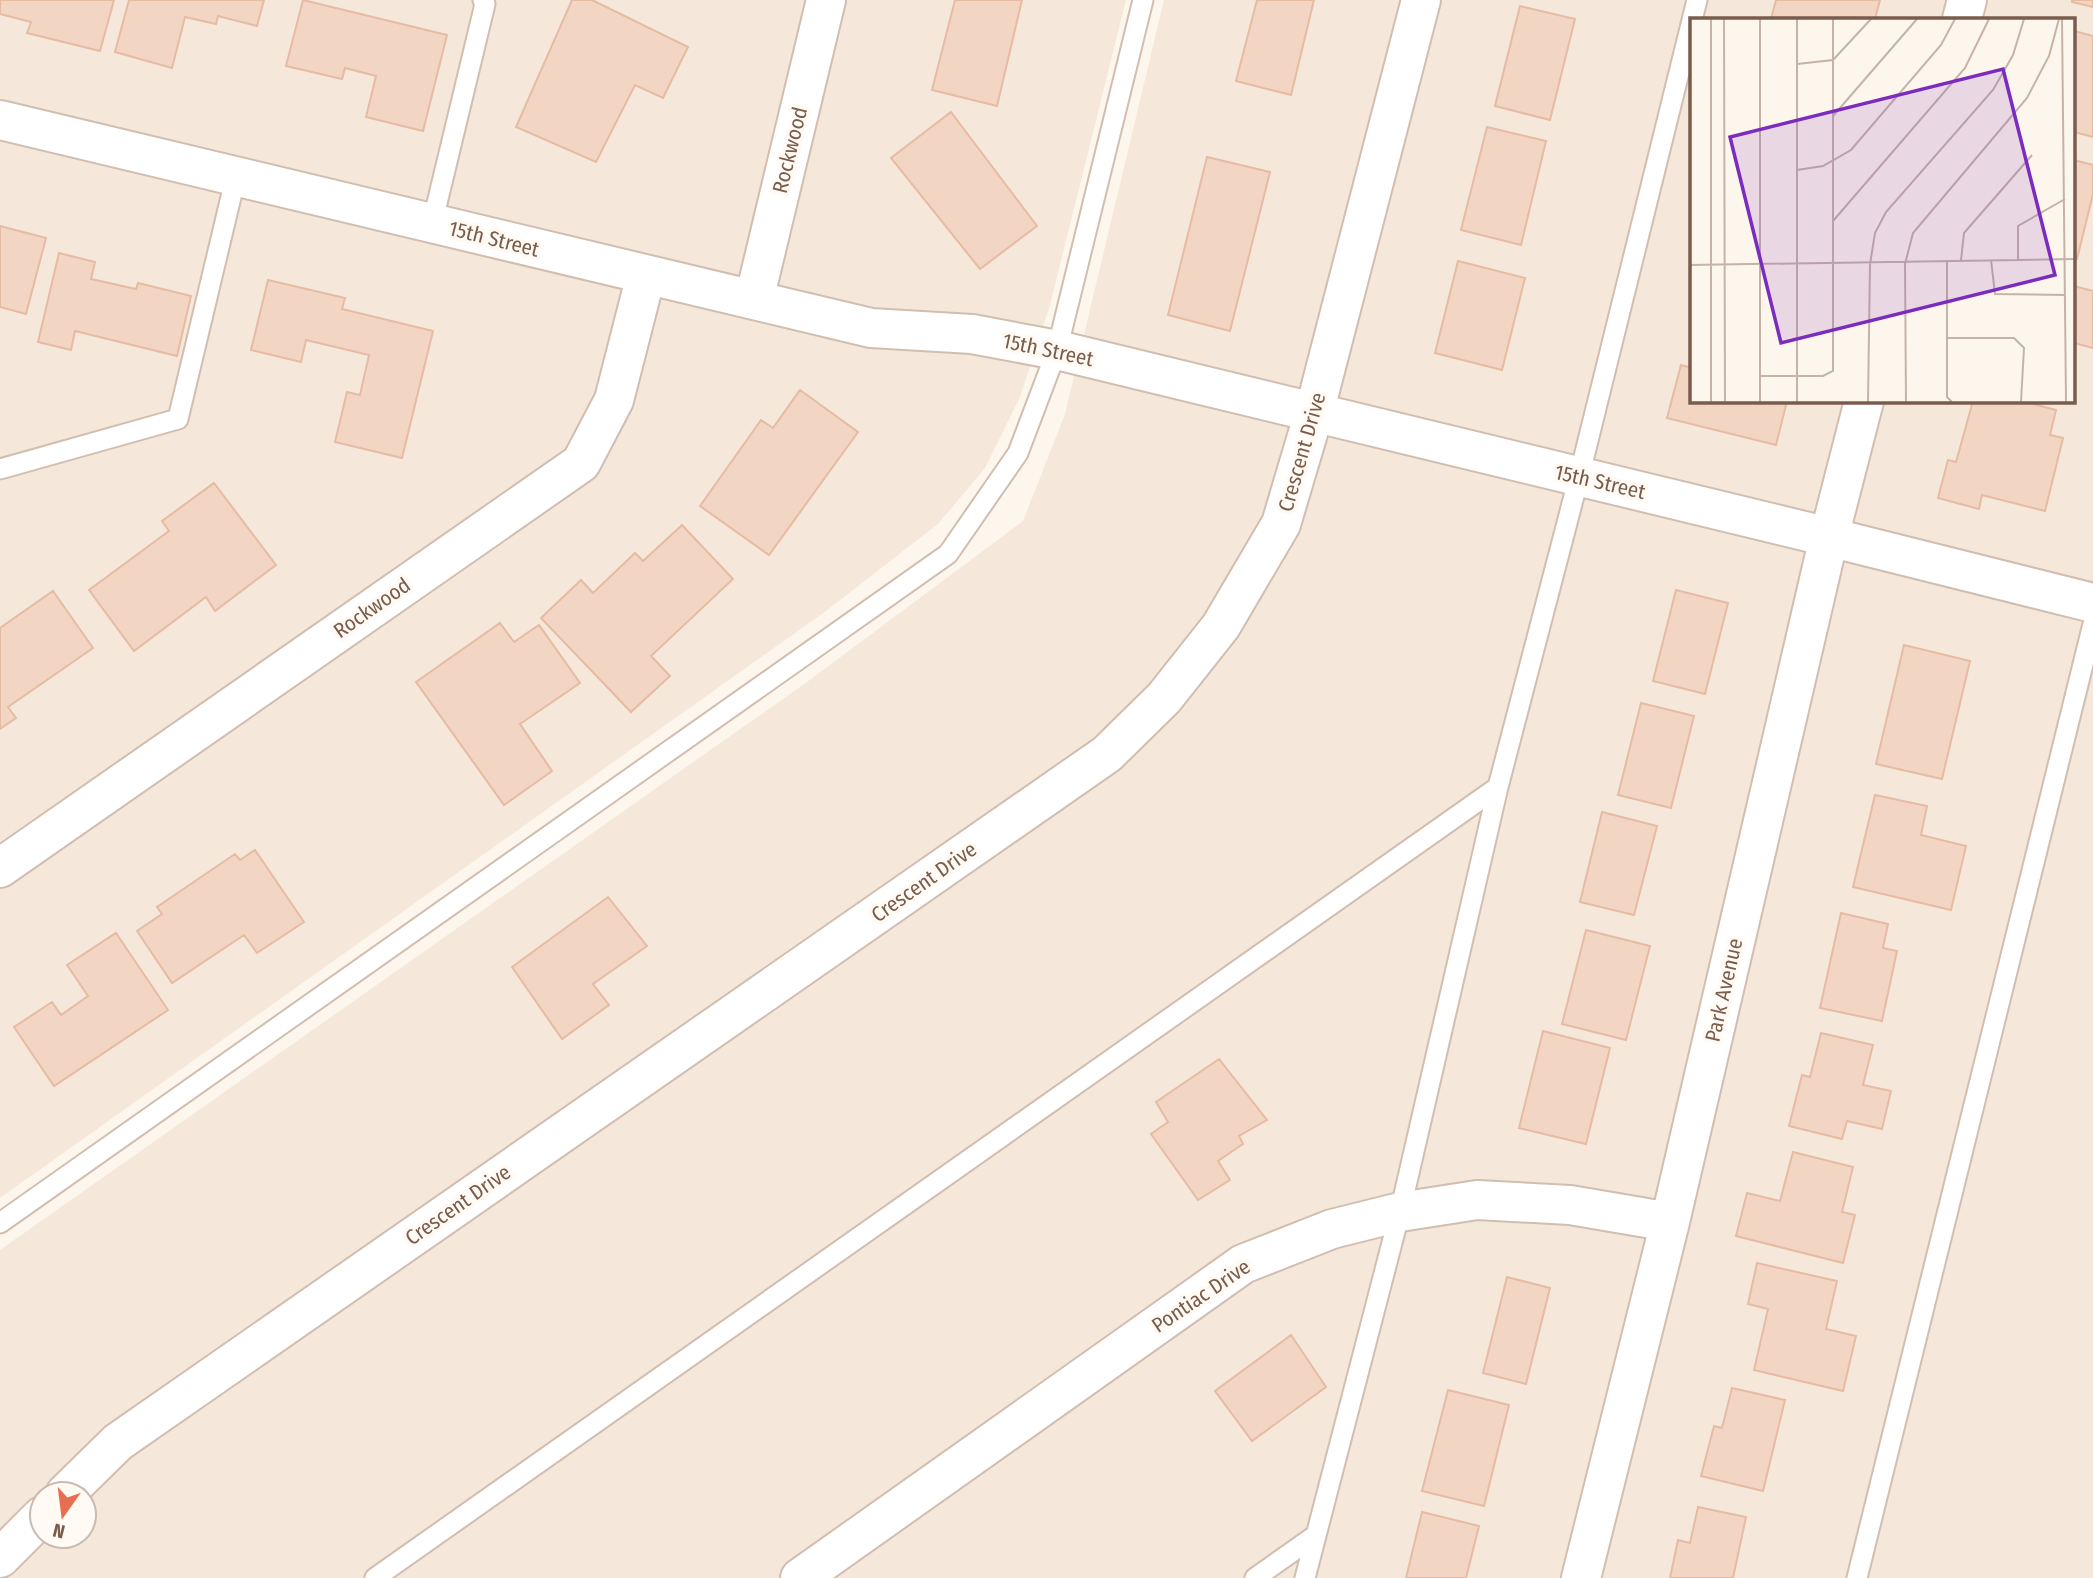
<svg xmlns="http://www.w3.org/2000/svg" width="2093" height="1578" font-family="'Fira Sans Condensed',sans-serif">
  <style>
    .residential { fill: #f5e8da; fill-rule: evenodd }
    .building { fill: #f3d5c3; stroke: #e6bba3; stroke-width: 2 }
    .lines { fill: none; stroke-linecap: round; stroke-linejoin: round }
    .service-casing { stroke: #d1beb0; stroke-width: 23 }
    .minor-casing { stroke: #d1beb0; stroke-width: 42 }
    .service { stroke: #fff; stroke-width: 19 }
    .minor { stroke: #fff; stroke-width: 38 }
    .labels { text-anchor: middle; dominant-baseline: central; stroke-width: 7; stroke-linejoin: round; paint-order: stroke }
    .street-label { font-size: 21px; fill: #7a5c4d; stroke: #fffaf3 }
    .inset-road { fill: none; stroke: #c5b3a7; stroke-width: 2 }
    .view { fill: #7b2cbf; fill-opacity: 0.15; stroke: #7b2cbf; stroke-width: 3.5 }
    .inset-edge { fill: none; stroke: #7a5c4d; stroke-width: 3.5 }
  </style>
  <rect width="100%" height="100%" fill="#fdf6ec"/>
  <path class="residential" d="M 0,0 L 1126,0 L 1050,305 L 1020,397 L 985,468 L 938,524 L 826,611 L 0,1198 Z
    M 1164,0 L 2093,0 L 2093,1578 L 0,1578 L 0,1250 L 807,682 L 1023,521 L 1065,414 ZM 1692,19 L 2074,19 L 2074,401 L 1692,401 ZM 42,1494 L 84,1494 L 84,1536 L 42,1536 Z"/>
  <path class="building" d="M 0,0 L 114,0 L 100,51 L 27,33 L 31,22 L 0,14 Z
    M 129,0 L 264,0 L 257,26 L 218,16 L 216,24 L 185,17 L 172,68 L 115,52 Z
    M 303,0 L 447,35 L 423,131 L 366,117 L 376,76 L 345,68 L 342,79 L 286,66 Z
    M 572,0 L 592,0 L 688,47 L 663,98 L 635,85 L 596,162 L 516,127 Z
    M 955,0 L 1022,0 L 997,106 L 932,90 Z
    M 1257,0 L 1314,0 L 1291,95 L 1236,81 Z
    M 1776,0 L 1880,0 L 1875,19 L 1853,17 L 1852,19 L 1771,19 Z
    M 2072,0 L 2093,0 L 2093,7 L 2072,2 Z
    M 1520,6 L 1575,19 L 1550,120 L 1495,106 Z
    M 2074,31 L 2093,36 L 2093,137 L 2074,132 Z
    M 951,112 L 1037,226 L 980,269 L 891,158 Z
    M 1487,127 L 1546,141 L 1521,245 L 1461,230 Z
    M 1207,157 L 1270,172 L 1230,331 L 1168,315 Z
    M 2074,160 L 2093,165 L 2093,194 L 2077,259 L 2074,259 Z
    M 0,226 L 46,238 L 26,314 L 0,307 Z
    M 59,253 L 95,262 L 91,279 L 136,289 L 138,283 L 191,296 L 177,356 L 75,331 L 71,350 L 38,342 Z
    M 1458,261 L 1525,278 L 1502,370 L 1435,353 Z
    M 268,280 L 345,298 L 342,309 L 433,331 L 402,458 L 335,442 L 347,392 L 360,395 L 369,355 L 306,340 L 301,362 L 251,350 Z
    M 2074,286 L 2093,291 L 2093,348 L 2074,343 Z
    M 1681,365 L 1692,368 L 1692,401 L 1787,401 L 1776,445 L 1667,418 Z
    M 800,390 L 858,432 L 769,555 L 700,506 L 761,420 L 773,428 Z
    M 1973,401 L 2022,401 L 2056,410 L 2050,435 L 2063,438 L 2045,511 L 1982,495 L 1979,509 L 1938,498 L 1948,460 L 1956,462 Z
    M 214,483 L 276,565 L 215,611 L 206,597 L 134,651 L 89,590 L 169,531 L 162,521 Z
    M 682,525 L 733,579 L 651,656 L 670,676 L 631,712 L 541,618 L 581,580 L 593,593 L 635,553 L 643,561 Z
    M 1676,590 L 1728,603 L 1705,694 L 1653,681 Z
    M 53,591 L 93,648 L 8,707 L 16,718 L 0,729 L 0,628 Z
    M 500,623 L 514,642 L 539,625 L 580,683 L 520,724 L 552,771 L 504,805 L 416,682 Z
    M 1904,645 L 1970,661 L 1942,779 L 1876,764 Z
    M 1641,703 L 1694,716 L 1671,808 L 1618,795 Z
    M 1875,795 L 1927,806 L 1921,835 L 1966,846 L 1951,910 L 1853,887 Z
    M 1602,812 L 1657,826 L 1634,915 L 1580,902 Z
    M 255,850 L 304,922 L 257,953 L 244,935 L 172,983 L 137,931 L 162,914 L 157,907 L 235,854 L 240,860 Z
    M 608,897 L 647,946 L 593,984 L 609,1005 L 562,1039 L 512,967 Z
    M 1841,913 L 1888,924 L 1883,948 L 1897,951 L 1882,1021 L 1820,1008 Z
    M 1586,930 L 1650,946 L 1626,1040 L 1562,1024 Z
    M 116,933 L 168,1010 L 54,1086 L 14,1027 L 52,1002 L 61,1015 L 88,996 L 67,965 Z
    M 1543,1031 L 1610,1048 L 1586,1144 L 1519,1128 Z
    M 1821,1033 L 1873,1045 L 1863,1085 L 1891,1091 L 1882,1129 L 1847,1121 L 1842,1139 L 1789,1126 L 1802,1075 L 1810,1077 Z
    M 1219,1059 L 1267,1120 L 1239,1136 L 1243,1144 L 1218,1161 L 1230,1180 L 1198,1200 L 1151,1134 L 1168,1122 L 1156,1102 Z
    M 1793,1152 L 1853,1167 L 1842,1212 L 1855,1215 L 1843,1263 L 1736,1236 L 1747,1193 L 1780,1201 Z
    M 1757,1263 L 1837,1281 L 1826,1329 L 1856,1336 L 1843,1391 L 1754,1370 L 1768,1309 L 1748,1304 Z
    M 1507,1277 L 1550,1288 L 1526,1384 L 1483,1373 Z
    M 1291,1335 L 1326,1387 L 1252,1441 L 1215,1391 Z
    M 1732,1388 L 1785,1400 L 1763,1491 L 1701,1476 L 1714,1426 L 1722,1428 Z
    M 1448,1390 L 1509,1405 L 1484,1506 L 1422,1491 Z
    M 1698,1507 L 1746,1517 L 1733,1578 L 1670,1578 L 1678,1540 L 1690,1543 Z
    M 1422,1512 L 1479,1526 L 1466,1578 L 1406,1578 Z"/>
  <g class="lines">
    <defs>
      <path id="service" d="M 432,224 L 485,4 L 483,0
        M 0,469 L 178,419 L 236,176
        M 0,1223 L 948,554 L 1018,453 L 1057,350 L 1143,0
        M 375,1578 L 1498,787
        M 1255,1578 L 1316,1535
        M 1305,1578 L 1400,1212 L 1498,787 L 1579,477 L 1697,0
        M 1857,1578 L 2093,624"/>
      <path id="minor" d="M 1962,19 L 1967,0
        M 0,120 L 871,328 L 972,334 L 1057,350 L 1829,537 L 2093,603
        M 754,300 L 826,0
        M 0,868 L 581,463 L 614,400 L 646,275
        M 65,1494 L 118,1442 L 1107,754 L 1164,698 L 1221,626 L 1281,524 L 1314,413 L 1421,0
        M 0,1558 L 42,1516
        M 800,1578 L 1243,1264 L 1332,1229 L 1400,1212 L 1477,1200 L 1570,1205 L 1670,1222
        M 1581,1578 L 1670,1222 L 1829,537 L 1864,401"/>
    </defs>
    <use href="#service" class="service-casing"/>
    <use href="#minor" class="minor-casing"/>
    <use href="#service" class="service"/>
    <use href="#minor" class="minor"/>
  </g>
  <g class="labels">
    <g class="street-label">
      <text transform="translate(790 150) rotate(-76)">Rockwood</text>
      <text transform="translate(494 239) rotate(14)">15th Street</text>
      <text transform="translate(1048 350) rotate(12)">15th Street</text>
      <text transform="translate(1302 452) rotate(-74)">Crescent Drive</text>
      <text transform="translate(1600 482) rotate(13)">15th Street</text>
      <text transform="translate(372 608) rotate(-35)">Rockwood</text>
      <text transform="translate(924 882) rotate(-35)">Crescent Drive</text>
      <text transform="translate(1724 990) rotate(-77)">Park Avenue</text>
      <text transform="translate(458 1205) rotate(-35)">Crescent Drive</text>
      <text transform="translate(1201 1296) rotate(-34)">Pontiac Drive</text>
    </g>
  </g>
  <g transform="translate(1690 18)">
    <rect width="385" height="385" fill="#fdf6ec"/>
    <path class="inset-road" d="M 21,1 L 21,384M 34,1 L 35,384M 70,1 L 70,384M 107,1 L 107,384M 372,1 L 376,384M 107,46 L 143,42 L 181,1M 143,98 L 227,1M 107,152 L 133,148 L 161,132 L 251,27 L 265,1M 143,203 L 275,50 L 299,1M 257,242 L 257,379 L 262,384M 271,242 L 274,215 L 342,137M 301,242 L 305,276 L 375,277M 328,242 L 328,208 L 375,181M 0,247 L 385,241M 257,320 L 324,320 L 334,330 L 331,384M 71,358 L 133,358 L 143,353 L 143,1M 178,384 L 180,246 L 185,215 L 196,194 L 303,72 L 323,37 L 334,1M 216,384 L 215,246 L 223,215 L 337,80 L 359,38 L 369,1"/>
    <path class="view" d="M 313,51 L 365,257 L 91,325 L 40,119 Z"/>
    <rect width="385" height="385" class="inset-edge"/>
  </g>
  <g transform="translate(63 1515) rotate(194)"><circle r="33" fill="#fffaf3" stroke="#cabbb1" stroke-width="2"/>
  <path d="M0-5L12 26L0 18L-12 26Z" fill="#e76f51"/>
  <text y="-10" font-size="19" font-weight="bold" text-anchor="middle" fill="#7a5c4d">N</text>
  </g>
</svg>
